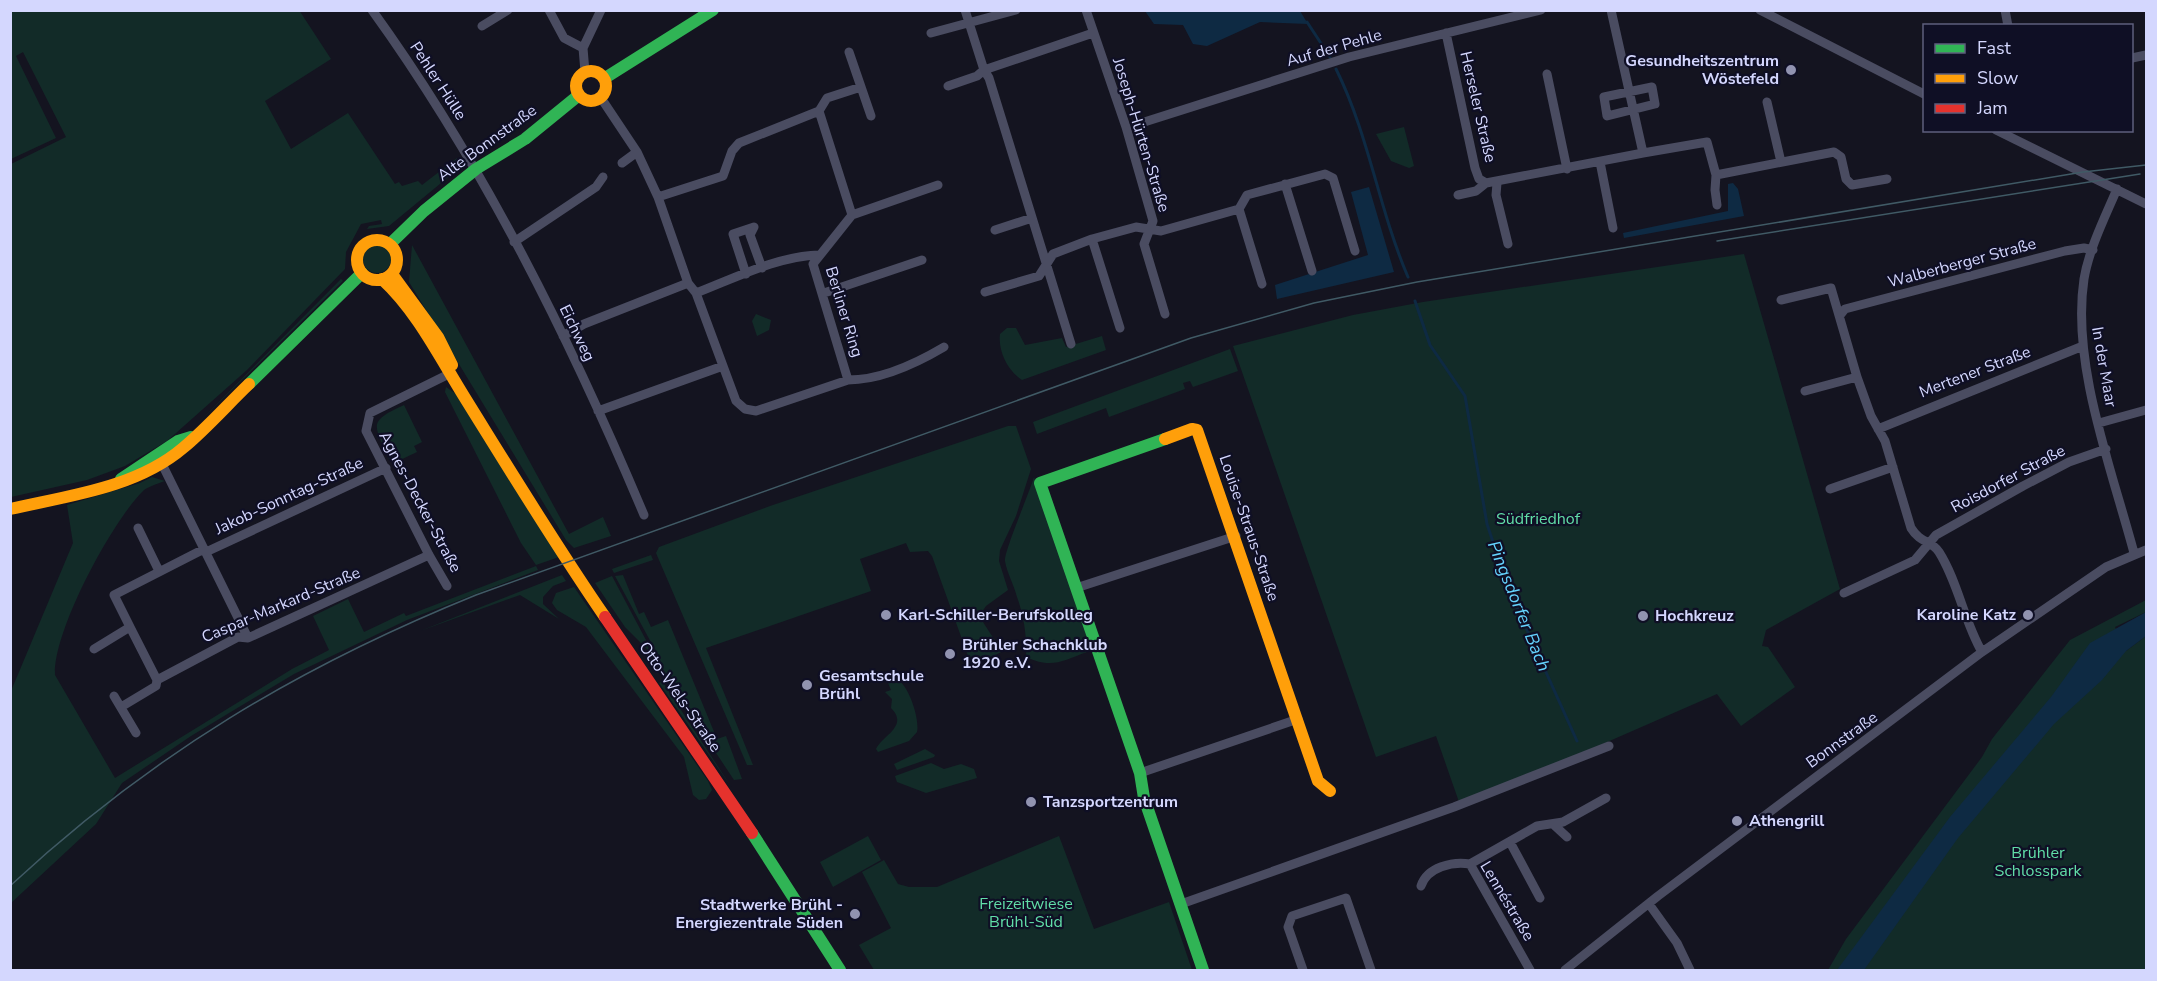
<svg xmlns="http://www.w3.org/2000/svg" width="2157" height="981" font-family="'Nunito Sans',sans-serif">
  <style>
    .green { fill: #122b28 }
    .water { fill: #0e2a43 }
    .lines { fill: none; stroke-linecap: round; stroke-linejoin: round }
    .stream { stroke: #0e2a43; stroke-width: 3 }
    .street { stroke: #4a4c61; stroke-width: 9 }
    .fast { stroke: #30b455; stroke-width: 12 }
    .slow { stroke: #ff9f0a; stroke-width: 12 }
    .jam { stroke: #e5322d; stroke-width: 12 }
    .tram { stroke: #405a65; stroke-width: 1.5 }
    .poi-dot { fill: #9193b0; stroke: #0f0f25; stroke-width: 2 }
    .labels { text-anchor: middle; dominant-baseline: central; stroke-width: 4.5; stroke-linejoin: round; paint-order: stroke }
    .street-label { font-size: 16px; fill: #d4d7fe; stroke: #0f0f25 }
    .poi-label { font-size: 16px; font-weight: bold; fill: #d4d7fe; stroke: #0f0f25; text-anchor: start }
    .park-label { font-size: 16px; fill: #61dea8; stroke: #0f0f25 }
    .water-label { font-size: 18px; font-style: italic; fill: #64d2fd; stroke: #0f0f25 }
  </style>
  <rect width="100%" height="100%" fill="#141420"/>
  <path class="green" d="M 299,10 L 331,59 L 265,101 L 291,149 L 348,113 L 395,184 L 399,182 L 402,186 L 418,181 L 422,185 L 457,158 L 458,169 L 389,226 L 367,229 L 369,226 L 382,224 L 381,220 L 361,224 L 346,252 L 345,269 L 247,370 L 167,441 L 125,466 L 87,480 L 11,497 L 11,164 L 66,137 L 23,52 L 16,56 L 56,138 L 11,159 L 11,11 Z
    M 1404,127 L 1414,166 L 1409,168 L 1391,161 L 1376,134 Z
    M 412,245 L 569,534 L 603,517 L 611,536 L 574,548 L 566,540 L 409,282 Z
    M363 259a14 14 0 1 1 28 0a14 14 0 1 1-28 0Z
    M 1744,254 L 1840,589 L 1766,630 L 1762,646 L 1768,647 L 1795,687 L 1741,726 L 1717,694 L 1582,753 L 1459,802 L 1436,736 L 1376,757 L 1233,346 L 1353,315 L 1423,302 Z
    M 341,279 L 343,281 L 195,426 Z
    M 756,314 L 771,320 L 769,330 L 757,336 L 752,321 Z
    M 1007,328 L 1016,328 L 1025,345 L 1062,338 L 1066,347 L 1102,336 L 1106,350 L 1022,380 C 1007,370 998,351 1000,334 Z
    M 1230,349 L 1238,371 L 1193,387 L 1190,381 L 1183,383 L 1185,389 L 1109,417 L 1106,408 L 1037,434 L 1033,422 Z
    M 446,387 L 456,394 L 559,557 L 536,565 L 521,543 L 445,392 Z
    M 404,405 L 422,442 L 414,446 L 417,452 L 398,461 L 395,456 L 389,459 C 374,424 367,422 404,405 Z
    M 1008,426 L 1016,426 L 1031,469 L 1016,516 L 1000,550 L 999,561 L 1008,590 L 986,606 L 979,616 L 994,639 L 1007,649 L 972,667 L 932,556 L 928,551 L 910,552 L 906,543 L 860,559 L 871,591 L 706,648 L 753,765 L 747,765 L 656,553 L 659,547 L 770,506 Z
    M 152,477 L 165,481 C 159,483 150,486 144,490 C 112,521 53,631 55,675 L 115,778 L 292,669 L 329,650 L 313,616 L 348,599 L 364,632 L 404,613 L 406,616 L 536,566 L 538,570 L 407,620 L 294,674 L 191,736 L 122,783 L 96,824 L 11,903 L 11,691 L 73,543 L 67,505 L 140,483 Z
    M 1034,477 L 1088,635 L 1082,638 L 1087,652 C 1062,661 1052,669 1026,657 C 1027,637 1024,616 1017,597 C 1014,585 1007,573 1005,561 C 1004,551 1029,494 1034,477 Z
    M 651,555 L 653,560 L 614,573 L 612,569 Z
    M 562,575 L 566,581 L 553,586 L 543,597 L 543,604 L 559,619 L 520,595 L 420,631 Z
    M 623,575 L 639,614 L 644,612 L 651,627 L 668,620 L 717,739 L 726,736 L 742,779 L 734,780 L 657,664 L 653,646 L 615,576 Z
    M 612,576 L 647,642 L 649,651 L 625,627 L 595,583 Z
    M 574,587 L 708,781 L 712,790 L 706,799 L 699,800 L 693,795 L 684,757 L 586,627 L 557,610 L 552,603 L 556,593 Z
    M 2146,600 L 2146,612 L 2115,627 L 2126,651 L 2146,636 L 2146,970 L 1828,970 L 1846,939 L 1982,757 L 1992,739 L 2070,640 Z
    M 898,680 C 908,685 920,718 917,732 L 909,741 L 878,752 L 876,749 C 883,735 909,726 891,708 L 892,699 L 885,692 L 891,690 L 888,683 Z
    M 662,681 L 732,788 L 659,683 Z
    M 925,749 L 935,755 L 934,757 L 897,770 L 894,764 Z
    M 931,763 L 944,769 L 961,764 L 974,769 L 977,778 L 926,793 L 897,782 L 895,776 Z
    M 868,836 L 881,860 L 833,887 L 820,862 Z
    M 1059,836 L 1094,929 L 1169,902 L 1192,970 L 874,970 L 859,945 L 891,928 L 862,872 L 884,860 L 898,884 L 909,887 L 937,887 Z"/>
  <path class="water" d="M 1145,11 L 1300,11 L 1308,24 L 1260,22 L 1207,46 L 1193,44 L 1183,25 L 1154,24 Z
    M 1733,183 L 1738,189 L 1744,216 L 1624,238 L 1623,233 L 1728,211 L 1728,184 Z
    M 1369,187 L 1394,272 L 1277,299 L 1275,285 L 1368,255 L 1351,192 Z
    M 2146,612 L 2146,636 L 2126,651 L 2102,680 L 2054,724 L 1958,838 L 1864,970 L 1837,970 L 1950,817 L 2051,697 L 2090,643 Z"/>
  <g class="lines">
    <path class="stream" d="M 1307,22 L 1330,57
      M 1336,69 C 1369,135 1379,210 1408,277
      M 1415,301 L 1430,345 L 1465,396 L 1487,524 L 1509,590 L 1577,741"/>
    <path class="street" d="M 372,10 C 484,165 570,339 644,515
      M 549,10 L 564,38 L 583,48
      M 965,10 L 984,70 L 989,78 L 1071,344
      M 1086,10 L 1126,127 L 1153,221 L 1144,244 L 1165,314
      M 1611,10 L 1643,153 L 1707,142 L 1716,175 L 1834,152 L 1841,157 L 1846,179 L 1852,185 L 1887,179
      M 1760,10 L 1924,94
      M 2005,10 L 2008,26
      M 482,26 L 508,10
      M 931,33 L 1016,10
      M 1446,33 L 1475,168 L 1479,179 L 1486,183 L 1643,153
      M 849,52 L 871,116
      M 2132,58 L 2146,55
      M 585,72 L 583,48 L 601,10
      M 1547,74 L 1567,169
      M 948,86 L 977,76 L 984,70 L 1093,33
      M 1652,87 L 1655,104 L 1607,116 L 1604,97 Z
      M 601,98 L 637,152 L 658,197 L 688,283 L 696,293 L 736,401 L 745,409 L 756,411 L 848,380 L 813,264 L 852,215 L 819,111
      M 1767,102 L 1781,162
      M 1138,124 L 1349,57 L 1541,10
      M 1996,130 L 2146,204
      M 1600,162 L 1613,228
      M 622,163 L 637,152
      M 1716,175 L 1715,190 L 1717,205
      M 1497,183 L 1496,195 L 1508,244
      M 1285,184 L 1312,271
      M 2117,189 C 2105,217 2089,249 2084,279 C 2071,364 2112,470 2134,553
      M 1458,195 L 1476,191 L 1486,183
      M 658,197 L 723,176 L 732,151 L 739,143 L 819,111 L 827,98 L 861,87
      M 1239,209 L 1262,284
      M 852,215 L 938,185
      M 754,227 L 750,235 L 762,268
      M 995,230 L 1032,218
      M 1092,239 L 1120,328
      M 514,242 L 596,187 L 603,177
      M 746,274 L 733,234 L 754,227
      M 985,292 L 1039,276 L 1053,254 L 1092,239 L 1136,227 L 1161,231 L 1239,209 L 1247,195 L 1325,174 L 1333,178 L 1355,251
      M 696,293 C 735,278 778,256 819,255
      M 824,293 L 922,260
      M 1781,300 L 1831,288 L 1857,377 L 1871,416 L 1885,441 L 1911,528 C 1921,544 1931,540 1939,552 C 1958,582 1964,621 1982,652
      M 1841,314 L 1845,309 L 2065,251 L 2084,248 L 2093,250
      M 563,336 L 584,324 L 688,283
      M 848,380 C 880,380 917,363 944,347
      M 1805,391 L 1857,377
      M 598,411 L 723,366
      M 2099,423 L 2146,410
      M 1878,429 L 2083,346
      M 162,464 L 248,638
      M 1830,489 L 1893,467
      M 138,528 L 159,571
      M 206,552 L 386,468
      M 447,586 L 429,555 L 366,431 L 370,413 L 449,374
      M 1076,588 L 1236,536
      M 1844,593 L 1915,560 L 1936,535 L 2023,486 L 2069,462 L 2106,449
      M 130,627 L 157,680
      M 94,649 L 130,627 L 114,595 L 204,549
      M 114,696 L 136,733
      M 121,707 L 156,686 L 157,680 L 238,637 L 248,638 L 429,555
      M 1140,773 L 1298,719
      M 1554,825 L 1567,837
      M 1510,842 L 1540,898
      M 1470,864 L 1537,826 L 1563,822 L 1606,798
      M 1421,886 C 1427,867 1453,861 1470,864 L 1530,970
      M 1181,904 L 1454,807 L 1609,746
      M 1649,904 L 1677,943 L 1690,970
      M 1303,970 L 1288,927 L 1292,916 L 1346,898 L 1371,970
      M 1565,970 L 1658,896 L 1982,652 L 2106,567 L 2146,550"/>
    <path class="fast" d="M 605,78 L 713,10
      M 390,244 L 424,211 L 476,169 L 525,139 L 579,95
      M 249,384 L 362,273
      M 1165,439 L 1040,483 L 1140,773 L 1144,798 L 1203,970
      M 121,479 L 178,441 L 191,437
      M 752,833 L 840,970"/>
    <path class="slow" d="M576 86a15 15 0 1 1 30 0a15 15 0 1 1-30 0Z
      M357 260a20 20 0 1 1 40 0a20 20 0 1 1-40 0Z
      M 392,274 L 438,337 L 452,365
      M 382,279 C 417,311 440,358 465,398 C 511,472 556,546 605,617
      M 1165,439 L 1192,429 L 1197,430 L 1318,781 L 1330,791
      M 10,509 C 67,496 136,488 183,448 C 206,429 227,405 249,384"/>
    <path class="jam" d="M 605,617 L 752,833"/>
    <path class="tram" d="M 1717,241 L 2140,174
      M 10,886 C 151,755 298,667 476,595 L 1191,338 L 1314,303 L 1417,282 L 2083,172 L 2146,165"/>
  </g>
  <g class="poi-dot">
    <circle cx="1791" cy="70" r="6"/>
    <circle cx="886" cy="615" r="6"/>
    <circle cx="2028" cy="615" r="6"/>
    <circle cx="1643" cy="616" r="6"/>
    <circle cx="950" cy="654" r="6"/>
    <circle cx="807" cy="685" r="6"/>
    <circle cx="1031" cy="802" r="6"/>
    <circle cx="1737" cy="821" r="6"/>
    <circle cx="855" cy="914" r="6"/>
  </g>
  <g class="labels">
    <g class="street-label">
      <text transform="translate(1334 48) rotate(-16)">Auf der Pehle</text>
      <text transform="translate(438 81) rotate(57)">Pehler Hülle</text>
      <text transform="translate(1478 107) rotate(77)">Herseler Straße</text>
      <text transform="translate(1141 135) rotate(73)">Joseph-Hürten-Straße</text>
      <text transform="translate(487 143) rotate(-36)">Alte Bonnstraße</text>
      <text transform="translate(1962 263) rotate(-15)">Walberberger Straße</text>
      <text transform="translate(844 312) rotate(73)">Berliner Ring</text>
      <text transform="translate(577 333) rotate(64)">Eichweg</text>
      <text transform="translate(2104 367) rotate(80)">In der Maar</text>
      <text transform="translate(1975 372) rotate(-21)">Mertener Straße</text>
      <text transform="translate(2008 479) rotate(-28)">Roisdorfer Straße</text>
      <text transform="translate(289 496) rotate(-25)">Jakob-Sonntag-Straße</text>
      <text transform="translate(420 502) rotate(62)">Agnes-Decker-Straße</text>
      <text transform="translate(1249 528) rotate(71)">Louise-Straus-Straße</text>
      <text transform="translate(281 605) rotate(-23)">Caspar-Markard-Straße</text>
      <text transform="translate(680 697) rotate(55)">Otto-Wels-Straße</text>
      <text transform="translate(1842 740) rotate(-36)">Bonnstraße</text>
      <text transform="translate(1507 901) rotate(59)">Lennéstraße</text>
    </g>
    <g class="poi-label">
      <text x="1779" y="61" text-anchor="end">Gesundheitszentrum<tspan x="1779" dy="18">Wöstefeld</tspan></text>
      <text x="898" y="615">Karl-Schiller-Berufskolleg</text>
      <text x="2016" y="615" text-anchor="end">Karoline Katz</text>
      <text x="1655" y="616">Hochkreuz</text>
      <text x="962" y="645">Brühler Schachklub<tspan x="962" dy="18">1920 e.V.</tspan></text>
      <text x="819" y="676">Gesamtschule<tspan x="819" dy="18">Brühl</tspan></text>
      <text x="1043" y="802">Tanzsportzentrum</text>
      <text x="1749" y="821">Athengrill</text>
      <text x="843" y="905" text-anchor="end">Stadtwerke Brühl -<tspan x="843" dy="18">Energiezentrale Süden</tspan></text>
    </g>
    <g class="park-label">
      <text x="1538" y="519">Südfriedhof</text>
      <text x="2038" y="853">Brühler<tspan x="2038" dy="18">Schlosspark</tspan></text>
      <text x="1026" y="904">Freizeitwiese<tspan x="1026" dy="18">Brühl-Süd</tspan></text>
    </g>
    <g class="water-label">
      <text transform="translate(1519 606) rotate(68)">Pingsdorfer Bach</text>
    </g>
  </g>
  <rect width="2157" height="981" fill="none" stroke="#d4d7fe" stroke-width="24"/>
  <rect x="1923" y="24" width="210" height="108" fill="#0f0f25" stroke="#5e5f7c" stroke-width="1.5"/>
  <rect x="1935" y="44" width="30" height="9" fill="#30b455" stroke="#5e5f7c" stroke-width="1.5"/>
  <text x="1977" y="54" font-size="18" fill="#d4d7fe">Fast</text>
  <rect x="1935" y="74" width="30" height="9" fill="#ff9f0a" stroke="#5e5f7c" stroke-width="1.5"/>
  <text x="1977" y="84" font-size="18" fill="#d4d7fe">Slow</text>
  <rect x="1935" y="104" width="30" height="9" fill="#e5322d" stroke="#5e5f7c" stroke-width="1.5"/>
  <text x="1977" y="114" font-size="18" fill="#d4d7fe">Jam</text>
</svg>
